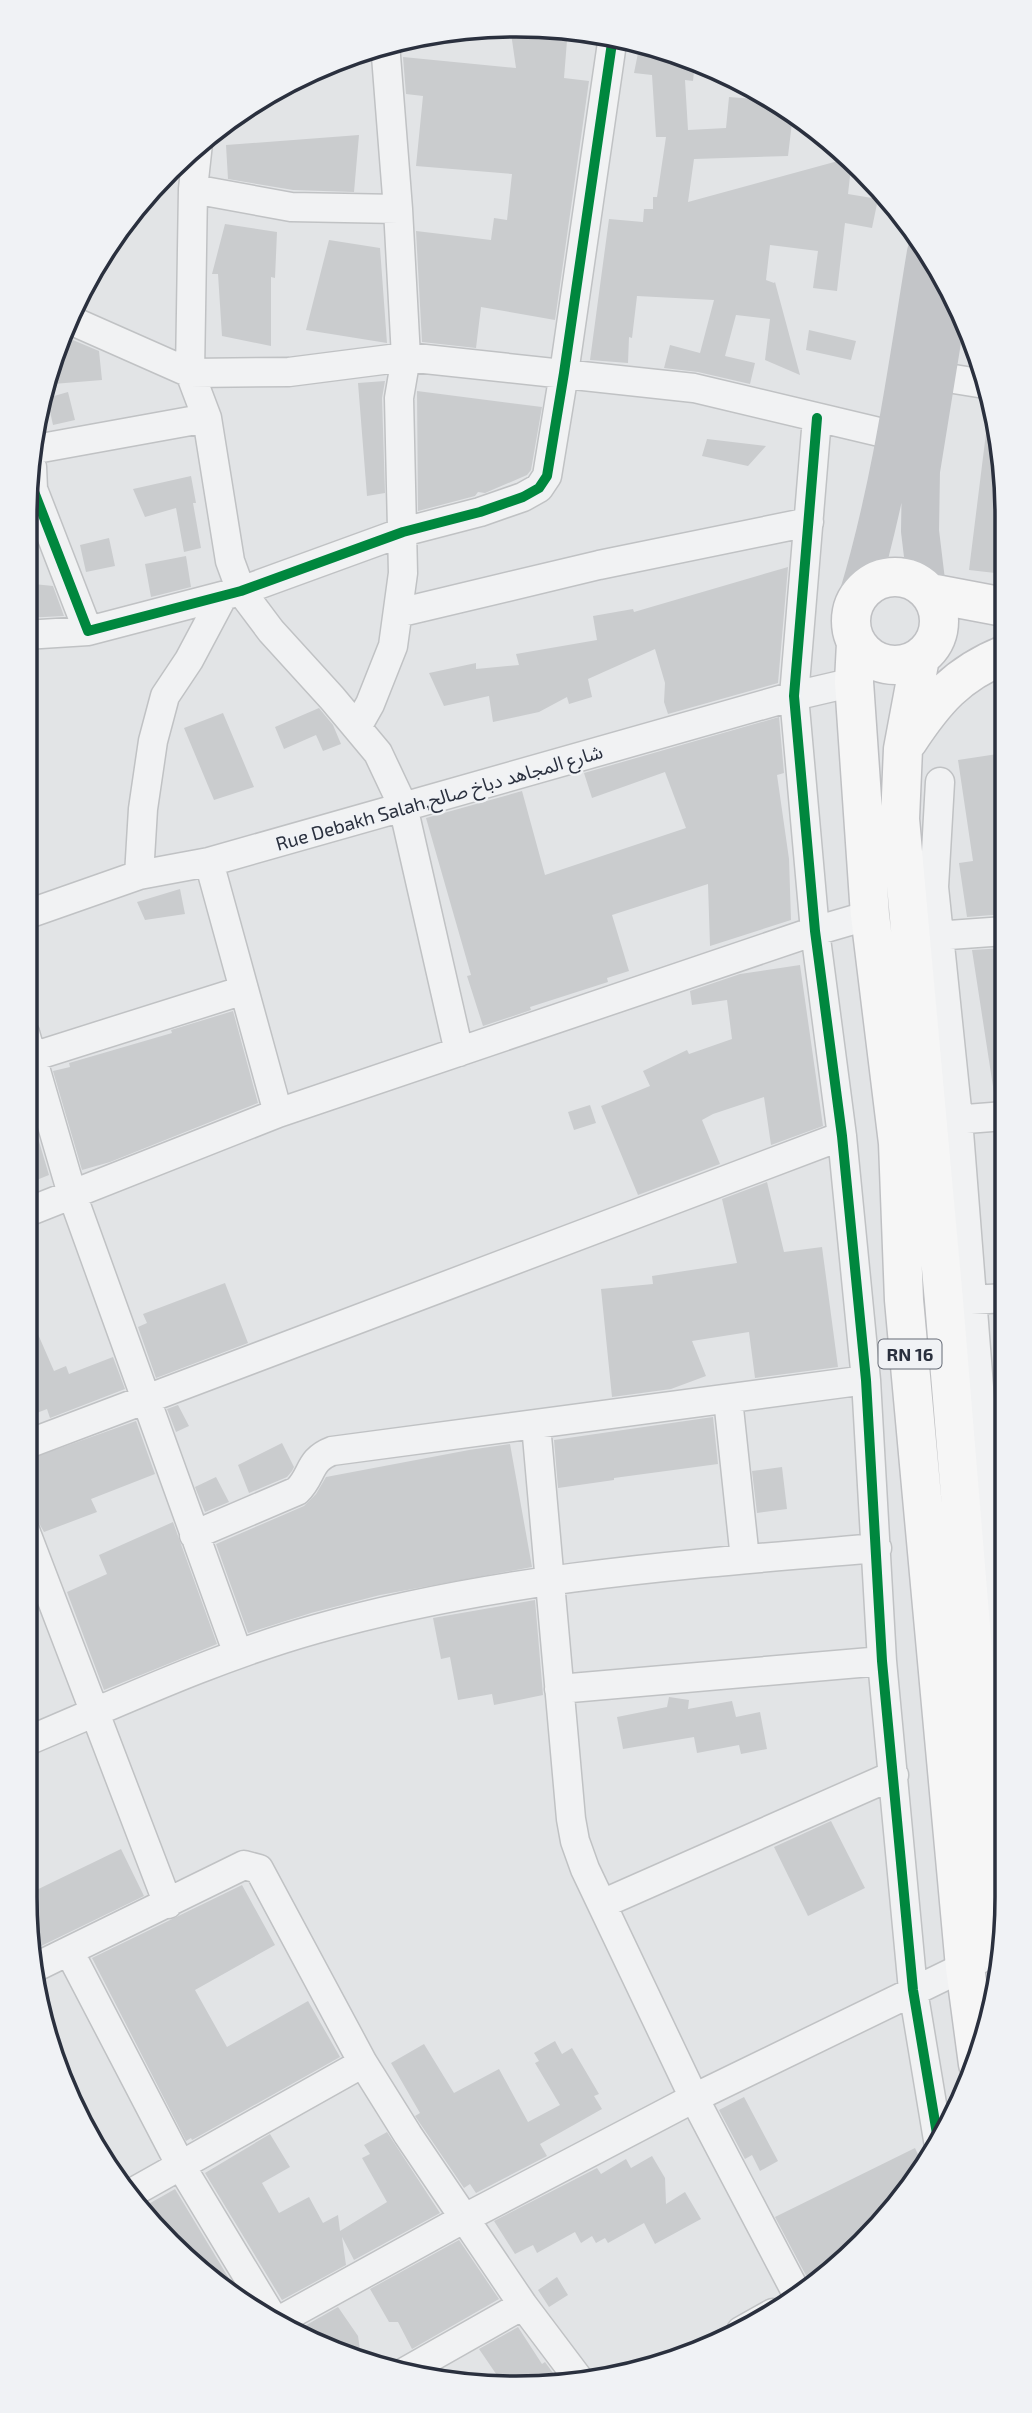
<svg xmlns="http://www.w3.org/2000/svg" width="1032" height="2413" font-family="'Exo 2','Noto Sans Arabic',sans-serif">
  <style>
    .building { fill: #caccce }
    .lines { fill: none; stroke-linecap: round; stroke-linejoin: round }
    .minor-casing { stroke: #c0c2c4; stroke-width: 31 }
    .primary-casing { stroke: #bfc0c3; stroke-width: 41 }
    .minor { stroke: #f1f2f3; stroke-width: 28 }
    .secondary { stroke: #c3c5c8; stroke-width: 38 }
    .primary { stroke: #f6f6f6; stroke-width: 38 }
    .cycleway-casing { stroke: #f0f2f5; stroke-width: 15 }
    .cycleway { stroke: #00873e; stroke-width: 10 }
    .labels { text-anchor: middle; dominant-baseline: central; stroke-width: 5; stroke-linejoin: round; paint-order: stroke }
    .shield { fill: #f0f2f5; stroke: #656a75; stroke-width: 2 }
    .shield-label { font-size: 18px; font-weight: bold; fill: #2a303e }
    .street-label { font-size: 19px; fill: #2a303e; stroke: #f0f2f5 }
    .rim { fill: none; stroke: #2a303e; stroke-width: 3.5 }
  </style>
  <rect width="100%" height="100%" fill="#e2e4e6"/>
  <path class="building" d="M 510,26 L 568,28 L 564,78 L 589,81 L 555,320 L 481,307 L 476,348 L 422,342 L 416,231 L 491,240 L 494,218 L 507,220 L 512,174 L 416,166 L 423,96 L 406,94 L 403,57 L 516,68 Z
    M 640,43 L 674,51 L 695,62 L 693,81 L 685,80 L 688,130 L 726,128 L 729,97 L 767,100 L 793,114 L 788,156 L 694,159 L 688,202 L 838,161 L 851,167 L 848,194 L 878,199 L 872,228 L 845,223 L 837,291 L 813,288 L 818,251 L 770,245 L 766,280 L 774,283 L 775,282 L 800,375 L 765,360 L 770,319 L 736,315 L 725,356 L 755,363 L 750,384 L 698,372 L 664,368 L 670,345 L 700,353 L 714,300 L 637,296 L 632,338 L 629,337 L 628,363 L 590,360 L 609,219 L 643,222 L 644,209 L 653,209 L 653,197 L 657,197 L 666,137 L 656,137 L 652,75 L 634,73 Z
    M 359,135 L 354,192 L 293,190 L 228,179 L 226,145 Z
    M 225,224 L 277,232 L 275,278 L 271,277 L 271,346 L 222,336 L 218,274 L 212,274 Z
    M 329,240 L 380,248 L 387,343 L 306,330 Z
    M 809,330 L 856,341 L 851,360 L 806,350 Z
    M 61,335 L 99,351 L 102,380 L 53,384 L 51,359 Z
    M 385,381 L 382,398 L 385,493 L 367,496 L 358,383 Z
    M 417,391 L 542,407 L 531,470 L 527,475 L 485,493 L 478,492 L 475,496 L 418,511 Z
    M 68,392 L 75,420 L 53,425 L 47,398 Z
    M 990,401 L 1003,451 L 1004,574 L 969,570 Z
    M 707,439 L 766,446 L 748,466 L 702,456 Z
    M 191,476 L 196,503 L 193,503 L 201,548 L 184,552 L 176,508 L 145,517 L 133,489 Z
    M 109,538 L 115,566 L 86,572 L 80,545 Z
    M 186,556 L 191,587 L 151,597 L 145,564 Z
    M 788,567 L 778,683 L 668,714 L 664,702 L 665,683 L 655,649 L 588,679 L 592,697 L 569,704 L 567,697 L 539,712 L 493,722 L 489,696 L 444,706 L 429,673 L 476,663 L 476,669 L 519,665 L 516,654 L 597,640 L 593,616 L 633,609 L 634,612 Z
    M 24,583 L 53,586 L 64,616 L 24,618 Z
    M 319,708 L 333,725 L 341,744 L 323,751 L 316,735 L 284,749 L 275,727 Z
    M 223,713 L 254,787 L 214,800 L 184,728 Z
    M 779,717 L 784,773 L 777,775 L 789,859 L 791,920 L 710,946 L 708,884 L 612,915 L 629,971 L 607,978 L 608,982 L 530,1007 L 531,1010 L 483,1026 L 467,976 L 471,975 L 426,818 L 522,791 L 545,875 L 686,828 L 665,772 L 592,798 L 584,773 Z
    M 1004,753 L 1005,914 L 967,917 L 959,863 L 973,861 L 958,760 Z
    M 180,889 L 185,914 L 145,920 L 137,902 Z
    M 1005,948 L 1005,1092 L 994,1093 L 972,950 Z
    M 800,965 L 823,1126 L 771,1145 L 764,1097 L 713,1114 L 702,1120 L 720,1164 L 638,1195 L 601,1106 L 650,1086 L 643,1071 L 687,1050 L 689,1054 L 732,1039 L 727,1000 L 692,1005 L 690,991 L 740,974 Z
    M 233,1011 L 258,1103 L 110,1162 L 82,1170 L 53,1071 L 70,1067 L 69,1063 L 172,1033 L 171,1030 Z
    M 24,1091 L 49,1175 L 24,1185 Z
    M 590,1105 L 596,1123 L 574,1130 L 568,1112 Z
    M 767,1182 L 784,1252 L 822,1247 L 838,1367 L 755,1378 L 749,1332 L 692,1341 L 706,1376 L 671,1389 L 612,1397 L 601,1289 L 653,1284 L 652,1276 L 737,1263 L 722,1199 Z
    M 225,1283 L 248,1343 L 156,1378 L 138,1327 L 147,1323 L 143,1314 Z
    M 24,1302 L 54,1371 L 66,1366 L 69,1374 L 113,1357 L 125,1389 L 50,1418 L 47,1409 L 24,1418 Z
    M 178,1405 L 189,1426 L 176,1432 L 167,1409 Z
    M 713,1417 L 718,1464 L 614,1478 L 614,1480 L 558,1488 L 554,1440 Z
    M 136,1421 L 155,1474 L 91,1499 L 97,1512 L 44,1532 L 36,1518 L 24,1514 L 24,1461 Z
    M 282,1443 L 294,1467 L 292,1471 L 287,1477 L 249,1493 L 238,1465 Z
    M 510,1444 L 532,1567 L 380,1595 L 311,1613 L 248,1633 L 216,1544 L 304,1506 L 316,1494 L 326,1477 L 469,1450 Z
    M 782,1467 L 787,1509 L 757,1513 L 752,1471 Z
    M 216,1477 L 229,1502 L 205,1512 L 195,1487 Z
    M 173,1522 L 217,1644 L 104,1690 L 67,1592 L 107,1574 L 99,1555 Z
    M 535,1600 L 543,1695 L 494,1705 L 492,1694 L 458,1700 L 450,1657 L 441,1659 L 433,1618 Z
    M 669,1697 L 689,1700 L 688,1709 L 732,1701 L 736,1717 L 760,1712 L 767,1749 L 741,1754 L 739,1745 L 697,1753 L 694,1737 L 623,1749 L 617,1717 L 667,1707 Z
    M 831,1821 L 865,1888 L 808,1916 L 774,1847 Z
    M 121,1849 L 144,1896 L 39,1947 L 30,1928 L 24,1896 Z
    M 242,1885 L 275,1945 L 195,1990 L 227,2047 L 308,2001 L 340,2057 L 192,2140 L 191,2138 L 186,2141 L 92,1958 Z
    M 555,2041 L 562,2054 L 572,2048 L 599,2094 L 594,2096 L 602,2109 L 540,2144 L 547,2156 L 476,2193 L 470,2184 L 464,2188 L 415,2116 L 420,2113 L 391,2063 L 424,2044 L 454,2093 L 499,2069 L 528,2122 L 560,2105 L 535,2063 L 539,2061 L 534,2053 Z
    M 744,2097 L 778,2161 L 760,2171 L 752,2155 L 745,2159 L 719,2110 Z
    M 387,2132 L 440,2213 L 354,2260 L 342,2237 L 346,2265 L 282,2300 L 205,2173 L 270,2134 L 290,2167 L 262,2183 L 279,2213 L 309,2197 L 323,2223 L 338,2215 L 340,2231 L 387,2202 L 362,2158 L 370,2154 L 364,2145 Z
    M 915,2148 L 924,2167 L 886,2221 L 810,2283 L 775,2217 Z
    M 652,2156 L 665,2178 L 666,2204 L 685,2192 L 701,2219 L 655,2244 L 644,2223 L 608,2243 L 605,2238 L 596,2243 L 592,2236 L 581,2243 L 575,2232 L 537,2253 L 533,2245 L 515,2254 L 494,2221 L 597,2168 L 601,2174 L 626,2159 L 631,2168 Z
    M 175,2189 L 242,2300 L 146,2221 L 138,2210 Z
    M 459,2240 L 499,2299 L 412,2349 L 398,2322 L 389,2322 L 370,2289 Z
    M 557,2277 L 568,2295 L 549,2307 L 538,2290 Z
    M 338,2307 L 358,2336 L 361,2357 L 294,2332 Z
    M 518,2327 L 542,2364 L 545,2362 L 561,2384 L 516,2388 L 505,2387 L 479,2349 Z"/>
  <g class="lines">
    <defs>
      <path id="minor" d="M 193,189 L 291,207 L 398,209
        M 68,319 L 190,373 L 289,372 L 406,357 L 694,388 L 896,436
        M 935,376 L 985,384
        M 207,418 L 230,561 L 241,591 L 271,631 L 332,698 L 378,753 L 403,806 L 459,1052
        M 817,418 L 794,696 L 815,931 L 842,1136 L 866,1380 L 882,1661 L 913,1990 L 939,2146
        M 36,449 L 207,418 L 190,373 L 193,189 L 198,143
        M 32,467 L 33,489 L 88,631 L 241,591 L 403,532 L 480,512 L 523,497 L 539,488 L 547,476 L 564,373 L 613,36
        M 398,613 L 599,565 L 809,522
        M 25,635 L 88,631
        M 357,727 L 370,704 L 393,646 L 403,573 L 399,398 L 406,357 L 398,209 L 385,43
        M 940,782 L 934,887 L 958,1119 L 1007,1744
        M 209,862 L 278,1113
        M 139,875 L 143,809 L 153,741 L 165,696 L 189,660 L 223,596
        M 25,915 L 139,875 L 209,862 L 794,696 L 854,682
        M 921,937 L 1005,931
        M 25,1059 L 32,1057 L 25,1033
        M 940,1121 L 1005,1116
        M 25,1213 L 278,1113 L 815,931 L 870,915
        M 953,1301 L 1006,1298
        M 728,1399 L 745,1559
        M 536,1425 L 571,1819 L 575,1841 L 585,1869 L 694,2098 L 797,2294
        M 25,1445 L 842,1136
        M 25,1530 L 168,1904
        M 194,1535 L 297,1491 C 313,1476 308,1460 332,1451 L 866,1380
        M 238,1654 L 72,1194 L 32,1057 L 244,990
        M 559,1689 L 882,1661
        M 25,1742 C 120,1702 216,1657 316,1629 C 498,1577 689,1564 877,1548
        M 602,1904 L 894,1775
        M 69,1951 L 181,2166 L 277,2325
        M 36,1967 L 244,1865 L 259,1869 L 363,2063 L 408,2135 L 523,2305 L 581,2382
        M 128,2195 L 363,2063
        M 273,2324 L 463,2219 L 694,2098 L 980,1959
        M 741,2331 L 773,2313
        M 403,2373 L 523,2305"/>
      <path id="primary" d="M851 621a44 44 0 1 1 88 0a44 44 0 1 1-88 0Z
        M 930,593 L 1004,607
        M 856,643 L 854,682 L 870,915 L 898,1143 L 904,1300 L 965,1967 L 978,2064
        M 920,658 L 903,749 L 900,819 L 944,1301 L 998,1953
        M 908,741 C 935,700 957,674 1004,655"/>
    </defs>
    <use href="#minor" class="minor-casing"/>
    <use href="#primary" class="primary-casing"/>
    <use href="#minor" class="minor"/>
    <path class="secondary" d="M 927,589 L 920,531 L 921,471 L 950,292
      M 858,596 C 892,483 907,367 926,252"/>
    <use href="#primary" class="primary"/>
    <defs>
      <path id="cycleway" d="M 817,418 L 794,696 L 815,931 L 842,1136 L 866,1380 L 882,1661 L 913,1990 L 939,2146
        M 32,467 L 33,489 L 88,631 L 241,591 L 403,532 L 480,512 L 523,497 L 539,488 L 547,476 L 564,373 L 613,36"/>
    </defs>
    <use href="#cycleway" class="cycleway-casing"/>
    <use href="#cycleway" class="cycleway"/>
  </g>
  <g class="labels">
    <rect class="shield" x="878.5" y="1339.5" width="63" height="29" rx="5"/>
    <g class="shield-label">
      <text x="910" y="1354">RN 16</text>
    </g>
    <g class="street-label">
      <text transform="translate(439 797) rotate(-16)">Rue Debakh Salah,شارع المجاهد دباخ صالح</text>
    </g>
  </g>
  <path d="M0 0H1032V2413H0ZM516 37H516A479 479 0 0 1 995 516V1897A479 479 0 0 1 516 2376H516A479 479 0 0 1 37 1897V516A479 479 0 0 1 516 37Z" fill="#f0f2f5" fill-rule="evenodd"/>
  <path class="rim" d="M516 37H516A479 479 0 0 1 995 516V1897A479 479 0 0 1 516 2376H516A479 479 0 0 1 37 1897V516A479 479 0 0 1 516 37Z"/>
</svg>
